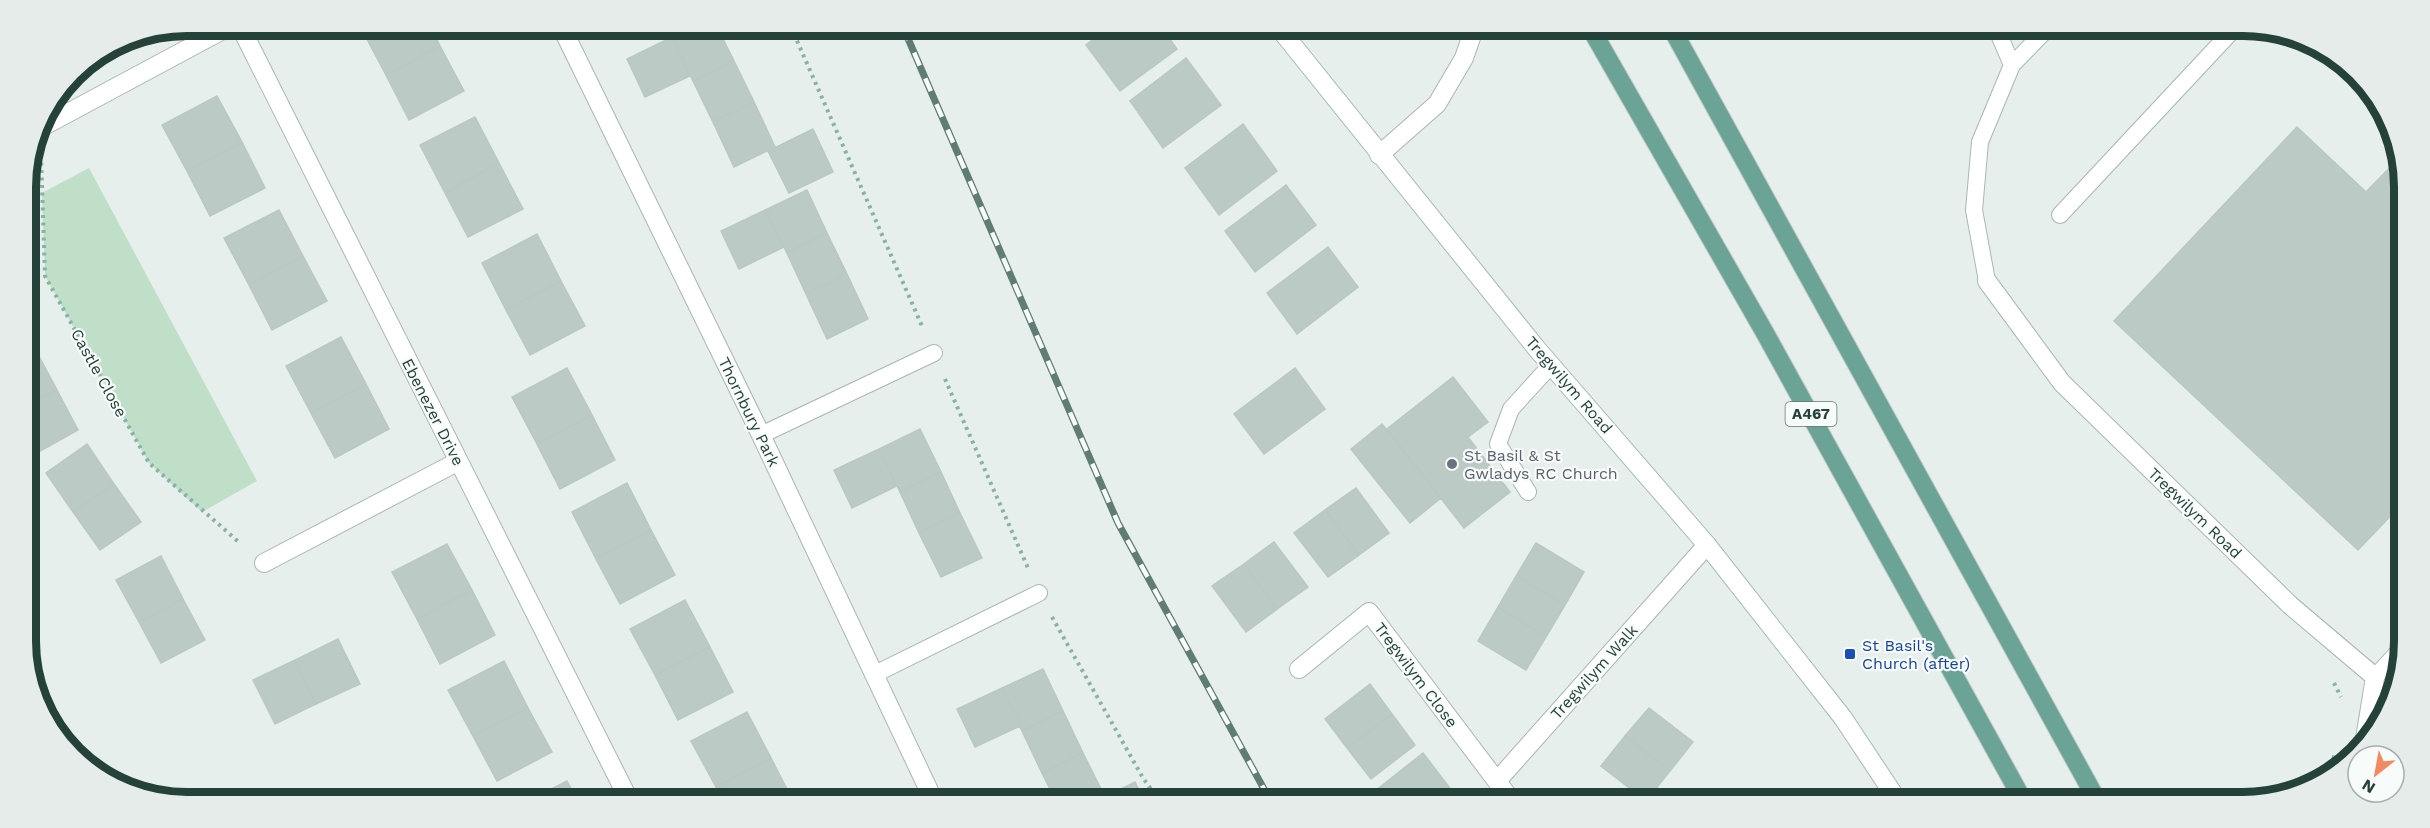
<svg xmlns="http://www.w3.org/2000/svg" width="2430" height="828" font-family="'Work Sans',sans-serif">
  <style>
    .green { fill: #bfdfc9 }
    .building { fill: #bbcac4; stroke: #b8c9c2; stroke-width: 1.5 }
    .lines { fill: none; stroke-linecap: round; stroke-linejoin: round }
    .lane-casing { stroke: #a8b7b2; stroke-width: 18 }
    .street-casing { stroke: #a8b7b2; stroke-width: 20 }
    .secondary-casing { stroke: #a4bbb3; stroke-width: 20 }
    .primary-casing { stroke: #c2cac8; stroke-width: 20 }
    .path { stroke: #87b2a6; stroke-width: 4; stroke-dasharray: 3 4.5; stroke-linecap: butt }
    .lane { stroke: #fff; stroke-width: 16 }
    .street { stroke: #fff; stroke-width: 18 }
    .secondary { stroke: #fff; stroke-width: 18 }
    .primary { stroke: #6ba497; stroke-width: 18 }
    .rail-casing { stroke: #5f7c75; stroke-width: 7 }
    .rail { stroke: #f7fbf9; stroke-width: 4.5; stroke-dasharray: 14; stroke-linecap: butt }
    .worship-dot { fill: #6b7280; stroke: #f7fbf9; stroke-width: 2 }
    .transit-dot { fill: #1a4fb4; stroke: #f7fbf9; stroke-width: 2 }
    .labels { text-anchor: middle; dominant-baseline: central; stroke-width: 4.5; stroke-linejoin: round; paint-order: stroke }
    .shield { fill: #f7fbf9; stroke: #637973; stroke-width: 1.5 }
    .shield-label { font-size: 15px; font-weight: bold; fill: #24413a }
    .street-label { font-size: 16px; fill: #24413a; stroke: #f7fbf9 }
    .worship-label { font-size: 16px; fill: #5b616d; stroke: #f7fbf9; text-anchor: start }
    .transit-label { font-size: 16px; fill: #164399; stroke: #f7fbf9; text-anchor: start }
    .rim { fill: none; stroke: #24413a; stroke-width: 8 }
  </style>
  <rect width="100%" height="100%" fill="#e6efeb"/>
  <path class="green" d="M 89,168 L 257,481 L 202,512 L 149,463 L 45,276 L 42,193 Z"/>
  <path class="building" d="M 364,26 L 430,26 L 440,46 L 386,75 L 361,28 Z
    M 694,27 L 717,27 L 734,61 L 693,81 L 672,37 Z
    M 1108,28 L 1162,28 L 1177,49 L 1120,91 L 1086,45 Z
    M 672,37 L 690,76 L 645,97 L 627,59 Z
    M 440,46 L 464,91 L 409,120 L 386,75 Z
    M 1186,58 L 1221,105 L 1163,148 L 1130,101 Z
    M 734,61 L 754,102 L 713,122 L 693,81 Z
    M 217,96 L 242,142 L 187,171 L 162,125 Z
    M 754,102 L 775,147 L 734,167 L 713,122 Z
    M 475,117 L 499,163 L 445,193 L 420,145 Z
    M 1243,124 L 1277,171 L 1219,215 L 1185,168 Z
    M 2297,127 L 2366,192 L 2401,156 L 2400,506 L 2358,550 L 2114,321 Z
    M 813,129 L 833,172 L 789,193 L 768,151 Z
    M 242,142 L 265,188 L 210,216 L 187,171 Z
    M 499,163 L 523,209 L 468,237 L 445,193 Z
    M 1286,185 L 1316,225 L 1255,272 L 1225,231 Z
    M 807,190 L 827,233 L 787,253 L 765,210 Z
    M 279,210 L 303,256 L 249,285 L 224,238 Z
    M 765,210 L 784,247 L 739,269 L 721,231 Z
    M 827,233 L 847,274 L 806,294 L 787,253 Z
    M 537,234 L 561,281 L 506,310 L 482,263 Z
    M 1328,247 L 1358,287 L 1297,334 L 1267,293 Z
    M 303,256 L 327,301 L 272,330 L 249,285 Z
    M 847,274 L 868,319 L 827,339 L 806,294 Z
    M 561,281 L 585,326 L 530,355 L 506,310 Z
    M 341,337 L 366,384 L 311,413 L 286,366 Z
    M 34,347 L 57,390 L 27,405 L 27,351 Z
    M 567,368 L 592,415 L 537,444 L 512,397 Z
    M 1295,368 L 1325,409 L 1264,454 L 1234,414 Z
    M 1453,377 L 1488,422 L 1468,437 L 1510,492 L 1464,528 L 1387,429 Z
    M 366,384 L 389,429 L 335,458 L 311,413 Z
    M 57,390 L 78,430 L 35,454 L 27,439 L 27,405 Z
    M 592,415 L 615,460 L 560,489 L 537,444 Z
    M 1382,424 L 1441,498 L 1410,523 L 1351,449 Z
    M 920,429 L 941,472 L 900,492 L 879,449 Z
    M 87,444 L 114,484 L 73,512 L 46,473 Z
    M 879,449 L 897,486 L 852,508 L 834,470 Z
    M 941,472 L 960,513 L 919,533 L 900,492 Z
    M 627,483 L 651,530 L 596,559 L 572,512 Z
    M 114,484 L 141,522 L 100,550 L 73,512 Z
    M 1356,488 L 1389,533 L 1359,555 L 1325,510 Z
    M 1325,510 L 1359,555 L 1328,577 L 1294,533 Z
    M 960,513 L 982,558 L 941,577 L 919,533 Z
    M 651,530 L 675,575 L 620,604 L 596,559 Z
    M 1274,542 L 1308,587 L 1277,609 L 1244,564 Z
    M 1536,543 L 1584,572 L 1565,605 L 1516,576 Z
    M 447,544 L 472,590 L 417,619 L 392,572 Z
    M 161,556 L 183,599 L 139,622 L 116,580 Z
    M 1244,564 L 1277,609 L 1246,632 L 1212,586 Z
    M 1516,576 L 1565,605 L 1546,637 L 1498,607 Z
    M 472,590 L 495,635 L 440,664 L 417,619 Z
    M 183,599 L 205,640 L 161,663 L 139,622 Z
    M 685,600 L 710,647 L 655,675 L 630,629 Z
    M 1498,607 L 1546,637 L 1526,670 L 1478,641 Z
    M 338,639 L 360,684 L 316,704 L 295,660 Z
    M 710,647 L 733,692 L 678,720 L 655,675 Z
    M 295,660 L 316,704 L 275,724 L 253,680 Z
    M 504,661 L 528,708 L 473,736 L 448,690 Z
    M 1043,669 L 1063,711 L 1022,731 L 1002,688 Z
    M 1370,684 L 1392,714 L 1347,748 L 1325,719 Z
    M 1002,688 L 1020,726 L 975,747 L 957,709 Z
    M 528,708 L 552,752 L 497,781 L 473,736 Z
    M 1649,708 L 1693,742 L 1670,771 L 1625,736 Z
    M 1063,711 L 1083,753 L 1042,773 L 1022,731 Z
    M 747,712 L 771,758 L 716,787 L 691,741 Z
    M 1392,714 L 1415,745 L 1371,779 L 1347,748 Z
    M 1625,736 L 1670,771 L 1646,801 L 1601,766 Z
    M 1083,753 L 1105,797 L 1100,799 L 1055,799 L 1042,773 Z
    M 1423,753 L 1446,783 L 1424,800 L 1388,800 L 1379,788 Z
    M 771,758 L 792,799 L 722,798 L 716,787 Z
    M 567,781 L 576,798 L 534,798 Z
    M 1135,782 L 1143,799 L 1100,799 L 1105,797 Z
    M 1446,783 L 1459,800 L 1424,800 Z"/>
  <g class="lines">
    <defs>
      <path id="lane" d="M 1997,30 L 2012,65
        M 2060,215 L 2232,31
        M 1987,281 L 1974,210 L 1980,142 L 2012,65 L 2046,30
        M 761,435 L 934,353
        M 1528,492 L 1498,444 L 1511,409 L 1551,365
        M 875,674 L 1039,593
        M 2375,677 L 2399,651"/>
      <path id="street" d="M 240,26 L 628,798
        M 561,26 L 761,435 L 933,799
        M 40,128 L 230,26
        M 1379,155 L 1437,104 L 1464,58 L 1474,29
        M 1987,281 L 2062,383 L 2290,605 L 2375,677 L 2364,745
        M 264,563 L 457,462
        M 1299,669 L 1369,612 L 1511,800
        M 1497,781 L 1707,545"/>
      <path id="secondary" d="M 1279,28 L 1537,349 L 1707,545 L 1843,718 L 1898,801"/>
      <path id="primary" d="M 1591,29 L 1765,333 L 2024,802
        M 1672,29 L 2098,802"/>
    </defs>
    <use href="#lane" class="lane-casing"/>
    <use href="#street" class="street-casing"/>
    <use href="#secondary" class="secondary-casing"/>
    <use href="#primary" class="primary-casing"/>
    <path class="path" d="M 791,27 L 922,326
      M 41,155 L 45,276 L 149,463 L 241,544
      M 945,379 L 1028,568
      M 1052,617 L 1143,778 L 1158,799
      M 2334,683 L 2341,697
      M 2330,773 L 2335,752"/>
    <use href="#lane" class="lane"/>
    <use href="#street" class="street"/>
    <use href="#secondary" class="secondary"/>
    <use href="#primary" class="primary"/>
    <defs>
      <path id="rail" d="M 903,27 L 1118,523 L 1270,800"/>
    </defs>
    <use href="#rail" class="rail-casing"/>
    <use href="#rail" class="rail"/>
  </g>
  <circle class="worship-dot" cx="1452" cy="464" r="6"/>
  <rect class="transit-dot" x="1844" y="648" width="12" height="12" rx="3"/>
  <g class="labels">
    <rect class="shield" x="1785.5" y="402" width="51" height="24" rx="4.5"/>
    <g class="shield-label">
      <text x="1811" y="414">A467</text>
    </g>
    <g class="street-label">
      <text transform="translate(99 373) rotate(61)">Castle Close</text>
      <text transform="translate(1569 385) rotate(49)">Tregwilym Road</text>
      <text transform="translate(433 412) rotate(63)">Ebenezer Drive</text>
      <text transform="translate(749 412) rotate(64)">Thornbury Park</text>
      <text transform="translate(2195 513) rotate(44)">Tregwilym Road</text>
      <text transform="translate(1594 672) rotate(-48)">Tregwilym Walk</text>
      <text transform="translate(1416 675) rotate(53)">Tregwilym Close</text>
    </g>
    <g class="worship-label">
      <text x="1464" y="455">St Basil &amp; St<tspan x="1464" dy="18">Gwladys RC Church</tspan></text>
    </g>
    <g class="transit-label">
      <text x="1862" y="645">St Basil's<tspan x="1862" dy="18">Church (after)</tspan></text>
    </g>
  </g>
  <path d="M0 0H2430V828H0ZM187 36H2243A151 151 0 0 1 2394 187V641A151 151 0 0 1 2243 792H187A151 151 0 0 1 36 641V187A151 151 0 0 1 187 36Z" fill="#e6ecea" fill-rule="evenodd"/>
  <path class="rim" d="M187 36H2243A151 151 0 0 1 2394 187V641A151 151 0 0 1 2243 792H187A151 151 0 0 1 36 641V187A151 151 0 0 1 187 36Z"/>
  <g transform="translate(2376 774) rotate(211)"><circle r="28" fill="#f7fbf9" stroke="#a3b1ad" stroke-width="1.5"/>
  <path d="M0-4.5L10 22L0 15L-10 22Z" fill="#f28961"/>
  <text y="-9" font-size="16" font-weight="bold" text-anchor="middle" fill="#24413a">N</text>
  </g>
</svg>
